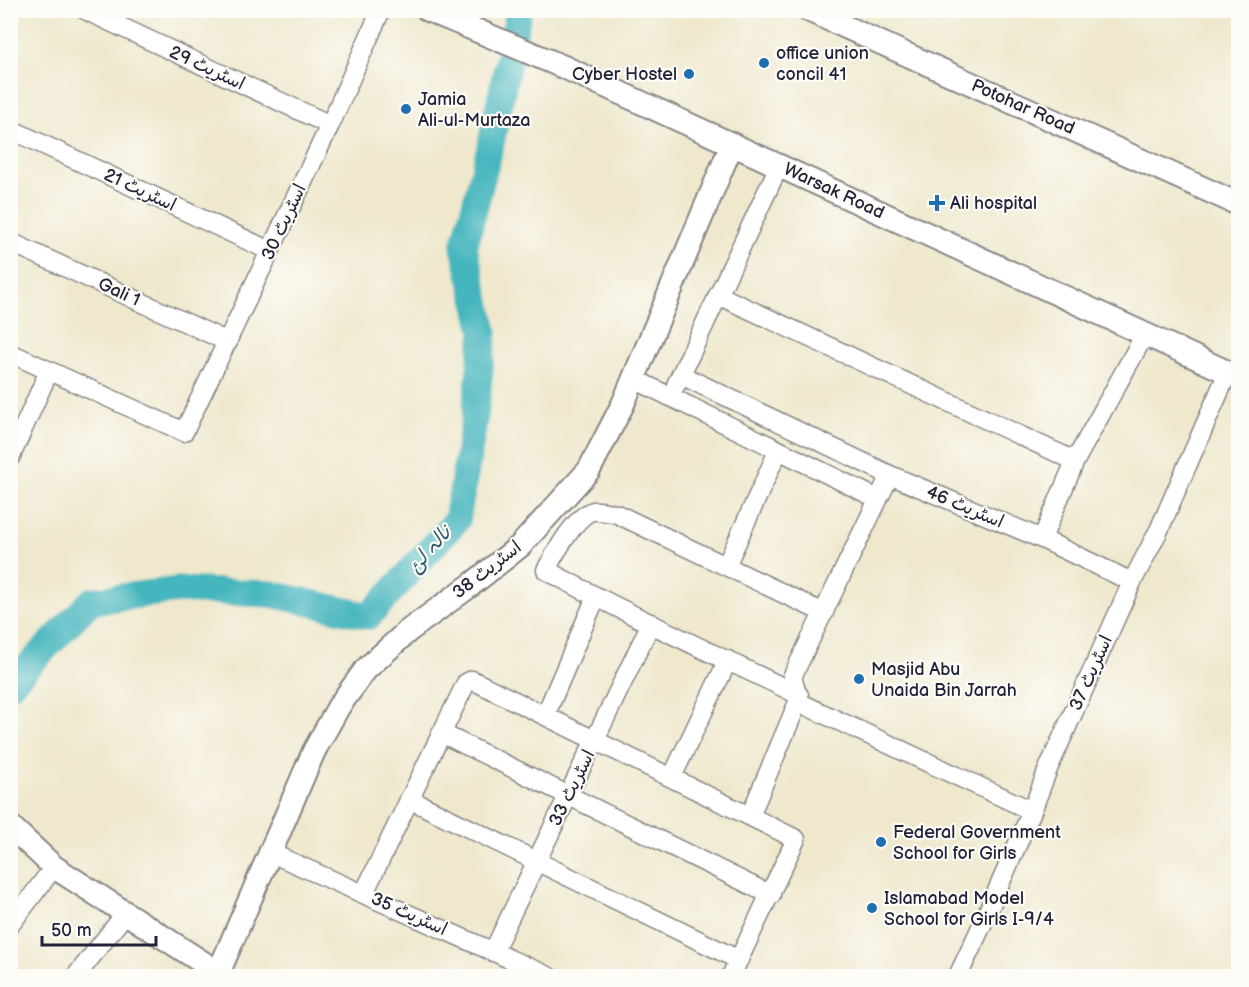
<svg xmlns="http://www.w3.org/2000/svg" width="1249" height="987" font-family="'Balsamiq Sans','Playpen Sans Arabic',sans-serif">
  <style>
    .lines { fill: none; stroke-linecap: round; stroke-linejoin: round }
    .river { stroke: #45b5be; stroke-width: 27 }
    .minor-casing { stroke: #888584; stroke-width: 21 }
    .tertiary-casing { stroke: #888584; stroke-width: 26 }
    .minor { stroke: #fff; stroke-width: 18 }
    .tertiary { stroke: #fff; stroke-width: 22 }
    .poi-dot { fill: #1f6fb2; stroke: #fdfcf7; stroke-width: 2 }
    .labels { text-anchor: middle; dominant-baseline: central; stroke-width: 4.5; stroke-linejoin: round; paint-order: stroke }
    .poi-label { font-size: 18px; fill: #22223b; stroke: #fdfcf7; text-anchor: start }
    .street-label { font-size: 18px; fill: #22223b; stroke: #fdfcf7 }
    .water-label { font-size: 20px; font-style: italic; fill: #305d6f; stroke: #fdfcf7 }
  </style>
  <rect width="100%" height="100%" fill="#fdfcf7"/>
  <filter id="ink" filterUnits="userSpaceOnUse"><feTurbulence type="fractalNoise" baseFrequency=".0167" numOctaves="2"/><feDisplacementMap in="SourceGraphic" scale="12" xChannelSelector="R" yChannelSelector="G"/><feConvolveMatrix kernelMatrix="1 2 1 2 8 2 1 2 1" color-interpolation-filters="sRGB"/></filter>
  <filter id="wash" filterUnits="userSpaceOnUse"><feTurbulence type="fractalNoise" baseFrequency=".008" numOctaves="4" result="noise"/><feDisplacementMap in="SourceGraphic" scale="24" xChannelSelector="R" yChannelSelector="G"/><feGaussianBlur stdDeviation="1.35" result="paint"/><feColorMatrix in="noise" values="0 0 0 0 0 0 0 0 0 0 0 0 0 0 0 0 0 1.4 0 .05"/><feComposite in="paint" operator="in"/></filter>
  <g filter="url(#wash)">
    <rect width="100%" height="100%" fill="#efe8cd"/>
    <g class="lines">
      <path class="river" d="M 10,685 L 91,601 L 178,590 L 271,594 L 369,616 L 457,520 L 475,416 L 484,331 L 464,247 L 490,148 L 519,10"/>
    </g>
  </g>
  <g filter="url(#ink)">
    <g class="lines">
      <defs>
        <path id="minor" d="M 85,10 L 330,125
          M 10,129 L 270,251
          M 10,242 L 228,342
          M 718,295 L 1075,461
          M 10,353 L 184,432 L 330,125 L 381,10
          M 681,375 L 890,475 L 1042,539 L 1132,582
          M 634,379 L 878,499
          M 676,385 L 779,166
          M 10,458 L 49,371
          M 1042,539 L 1075,461 L 1145,334
          M 726,566 L 778,451
          M 799,695 C 714,654 628,615 546,570 C 553,556 577,514 593,511 C 600,510 610,513 617,514 L 824,613
          M 798,702 L 1032,811
          M 545,716 L 596,597
          M 441,733 L 771,895
          M 672,777 L 728,660
          M 409,799 L 739,960
          M 750,816 L 798,702 C 799,692 792,685 793,675 L 890,475
          M 271,853 L 548,976
          M 364,893 L 466,683 L 472,680 L 796,839 L 731,976
          M 10,925 L 54,867
          M 493,952 L 651,623
          M 76,976 L 125,914
          M 958,976 L 982,925 L 1032,811 L 1048,769 L 1132,582 L 1159,530 L 1228,372"/>
        <path id="tertiary" d="M 428,10 L 566,68 L 1238,377
          M 808,10 L 1238,204
          M 10,826 L 54,867 L 219,973
          M 217,976 L 314,751 L 339,706 L 366,669 L 408,631 L 471,585 L 520,546 L 589,470 L 623,404 L 732,144"/>
      </defs>
      <use href="#minor" class="minor-casing"/>
      <use href="#tertiary" class="tertiary-casing"/>
      <use href="#minor" class="minor"/>
      <use href="#tertiary" class="tertiary"/>
    </g>
  </g>
  <g class="poi-dot">
    <circle cx="764" cy="63" r="6"/>
    <circle cx="689" cy="74" r="6"/>
    <circle cx="406" cy="109" r="6"/>
    <path d="M934 194h6v6h6v6h-6v6h-6v-6h-6v-6h6z"/>
    <circle cx="859" cy="679" r="6"/>
    <circle cx="881" cy="842" r="6"/>
    <circle cx="872" cy="908" r="6"/>
  </g>
  <g class="labels">
    <g class="poi-label">
      <text x="776" y="53">office union<tspan x="776" dy="21">concil 41</tspan></text>
      <text x="677" y="74" text-anchor="end">Cyber Hostel</text>
      <text x="418" y="99">Jamia<tspan x="418" dy="21">Ali-ul-Murtaza</tspan></text>
      <text x="950" y="203">Ali hospital</text>
      <text x="871" y="669">Masjid Abu<tspan x="871" dy="21">Unaida Bin Jarrah</tspan></text>
      <text x="893" y="832">Federal Government<tspan x="893" dy="21">School for Girls</tspan></text>
      <text x="884" y="898">Islamabad Model<tspan x="884" dy="21">School for Girls I-9/4</tspan></text>
    </g>
    <g class="street-label">
      <text transform="translate(207 68) rotate(25)">اسٹریٹ 29</text>
      <text transform="translate(1023 107) rotate(24)">Potohar Road</text>
      <text transform="translate(140 190) rotate(25)">اسٹریٹ 21</text>
      <text transform="translate(834 191) rotate(25)">Warsak Road</text>
      <text transform="translate(284 222) rotate(-65)">اسٹریٹ 30</text>
      <text transform="translate(119 292) rotate(25)">Gali 1</text>
      <text transform="translate(965 507) rotate(23)">اسٹریٹ 46</text>
      <text transform="translate(487 570) rotate(-38)">اسٹریٹ 38</text>
      <text transform="translate(1091 673) rotate(-66)">اسٹریٹ 37</text>
      <text transform="translate(572 788) rotate(-64)">اسٹریٹ 33</text>
      <text transform="translate(409 914) rotate(24)">اسٹریٹ 35</text>
    </g>
    <g class="water-label">
      <text transform="translate(430 549) rotate(-48)">نالہ لئ</text>
    </g>
  </g>
  <rect width="1249" height="987" fill="none" stroke="#fdfcf7" stroke-width="36"/>
  <path d="M42 936v9h114v-9" fill="none" stroke="#22223b" stroke-width="3"/>
  <text x="51" y="936" font-size="18" fill="#22223b" stroke="#fdfcf7" stroke-width="4.5" paint-order="stroke">50 m</text>
</svg>
